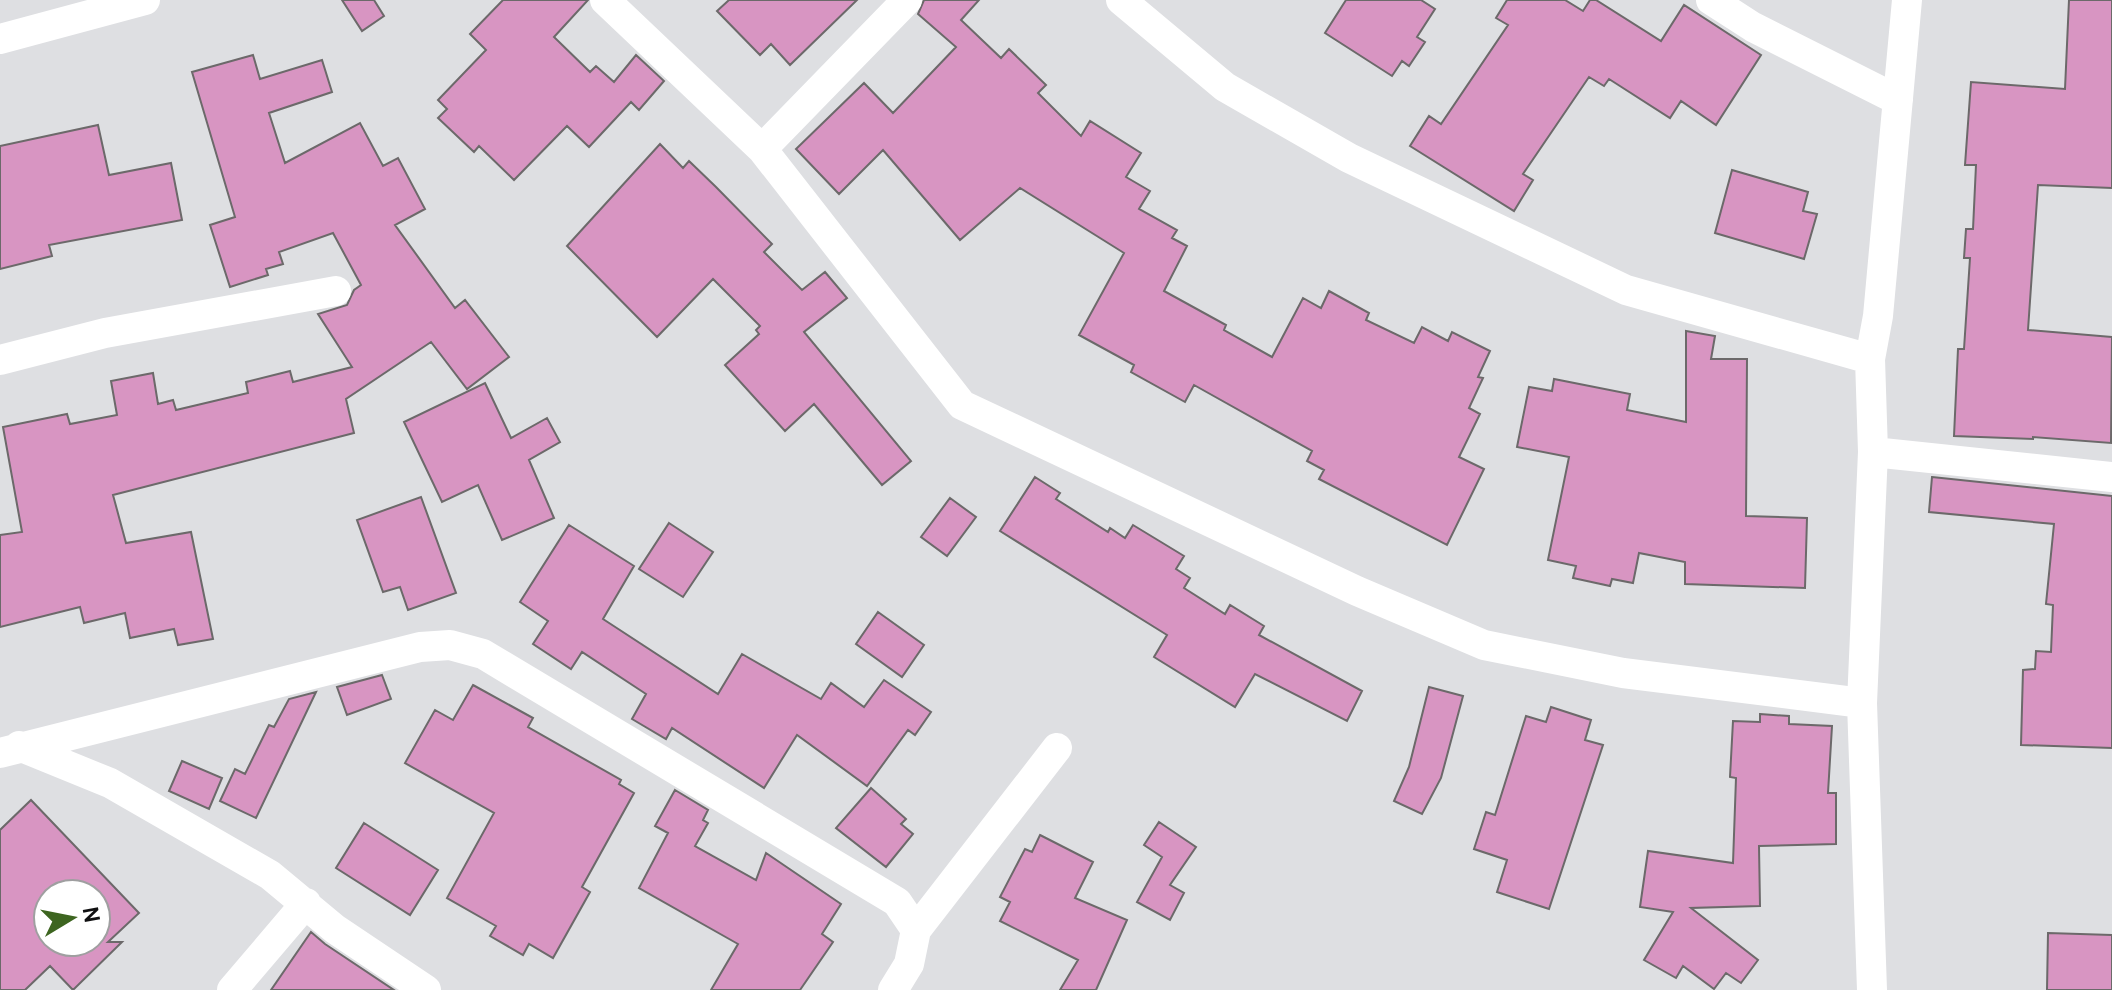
<svg xmlns="http://www.w3.org/2000/svg" width="2112" height="990" font-family="Cabin,sans-serif">
  <style>
    .building { fill: #d895c2; stroke: #6c696a; stroke-width: 2; fill-rule: evenodd }
    .lines { fill: none; stroke-linecap: round; stroke-linejoin: round }
    .minor { stroke: #fff; stroke-width: 30 }
  </style>
  <rect width="100%" height="100%" fill="#dedfe2"/>
  <path class="building" d="M 342,0 L 374,0 L 384,16 L 362,31 Z
    M 503,0 L 588,0 L 554,37 L 590,72 L 596,66 L 614,82 L 636,55 L 664,81 L 639,110 L 631,102 L 589,147 L 567,126 L 514,180 L 479,146 L 474,152 L 438,118 L 447,109 L 438,100 L 486,50 L 470,34 Z
    M 729,0 L 857,0 L 790,65 L 771,44 L 760,55 L 717,11 Z
    M 924,0 L 979,0 L 961,20 L 1001,58 L 1009,49 L 1046,85 L 1038,93 L 1081,136 L 1090,121 L 1141,153 L 1126,177 L 1150,191 L 1139,209 L 1177,230 L 1172,238 L 1187,246 L 1164,291 L 1226,325 L 1224,330 L 1272,357 L 1303,298 L 1321,308 L 1329,291 L 1369,313 L 1366,320 L 1414,343 L 1422,327 L 1448,341 L 1452,332 L 1490,351 L 1478,377 L 1483,378 L 1469,408 L 1480,414 L 1459,457 L 1484,469 L 1447,545 L 1319,479 L 1324,470 L 1307,461 L 1312,451 L 1194,385 L 1185,402 L 1131,372 L 1134,365 L 1079,335 L 1124,253 L 1020,188 L 960,240 L 883,150 L 839,194 L 796,149 L 864,83 L 893,113 L 956,47 L 918,14 Z
    M 1346,0 L 1421,0 L 1435,9 L 1417,37 L 1425,42 L 1409,66 L 1402,61 L 1392,76 L 1325,33 Z
    M 1507,0 L 1565,0 L 1583,11 L 1590,0 L 1596,0 L 1661,41 L 1684,5 L 1761,55 L 1716,125 L 1681,101 L 1670,118 L 1609,79 L 1604,86 L 1589,77 L 1523,174 L 1533,180 L 1514,211 L 1410,146 L 1429,116 L 1441,124 L 1508,25 L 1496,18 Z
    M 2069,0 L 2112,0 L 2112,188 L 2038,185 L 2028,330 L 2112,337 L 2111,443 L 2033,437 L 2033,439 L 1954,436 L 1958,349 L 1964,349 L 1970,258 L 1964,258 L 1966,229 L 1973,229 L 1976,165 L 1965,165 L 1971,82 L 2065,89 Z
    M 253,55 L 260,79 L 322,60 L 332,92 L 269,113 L 285,163 L 360,123 L 383,166 L 398,158 L 425,209 L 395,225 L 455,308 L 465,300 L 509,357 L 467,389 L 431,342 L 346,399 L 354,433 L 113,495 L 126,543 L 191,532 L 213,639 L 178,645 L 174,629 L 130,638 L 125,613 L 84,623 L 80,607 L 0,627 L 0,535 L 22,532 L 3,427 L 67,414 L 70,424 L 117,415 L 111,381 L 153,373 L 158,404 L 173,400 L 176,410 L 248,393 L 246,382 L 290,371 L 293,382 L 352,367 L 318,314 L 347,305 L 354,290 L 361,285 L 333,233 L 279,252 L 283,264 L 266,269 L 268,275 L 230,287 L 210,225 L 235,217 L 192,72 Z
    M 98,125 L 109,175 L 171,163 L 182,220 L 49,245 L 52,256 L 0,269 L 0,146 Z
    M 660,144 L 683,168 L 689,161 L 716,187 L 772,244 L 764,252 L 802,290 L 825,272 L 847,298 L 804,332 L 911,461 L 882,485 L 814,404 L 785,431 L 725,365 L 759,334 L 756,330 L 760,326 L 713,279 L 657,337 L 567,246 Z
    M 1732,170 L 1808,192 L 1803,211 L 1817,214 L 1804,259 L 1715,233 Z
    M 1686,331 L 1715,336 L 1711,359 L 1747,359 L 1746,516 L 1807,518 L 1805,588 L 1685,584 L 1685,562 L 1639,553 L 1633,583 L 1612,579 L 1610,586 L 1573,578 L 1576,566 L 1548,560 L 1569,457 L 1517,447 L 1529,387 L 1552,391 L 1554,379 L 1630,394 L 1627,410 L 1686,422 Z
    M 485,383 L 511,438 L 547,418 L 560,442 L 529,460 L 554,518 L 502,540 L 478,485 L 442,502 L 404,422 Z
    M 1035,477 L 1060,493 L 1056,499 L 1108,532 L 1110,528 L 1125,538 L 1133,525 L 1184,556 L 1176,569 L 1190,578 L 1184,588 L 1225,614 L 1230,605 L 1264,626 L 1259,635 L 1362,691 L 1347,721 L 1255,674 L 1235,707 L 1154,657 L 1167,635 L 1000,531 Z
    M 1932,477 L 2112,496 L 2112,748 L 2021,745 L 2023,670 L 2035,669 L 2036,651 L 2051,652 L 2053,605 L 2046,604 L 2054,524 L 1929,512 Z
    M 421,497 L 456,593 L 408,610 L 400,587 L 383,592 L 357,520 Z
    M 950,498 L 976,517 L 947,556 L 921,537 Z
    M 669,523 L 713,552 L 683,597 L 639,569 Z
    M 569,525 L 634,566 L 603,619 L 718,694 L 742,654 L 821,699 L 831,683 L 864,707 L 884,680 L 931,712 L 915,735 L 908,730 L 867,786 L 797,735 L 764,788 L 672,728 L 666,739 L 632,719 L 646,694 L 582,652 L 571,669 L 533,644 L 548,621 L 520,602 Z
    M 878,612 L 924,645 L 902,677 L 856,644 Z
    M 382,675 L 391,699 L 347,715 L 337,687 Z
    M 473,685 L 533,718 L 528,727 L 621,780 L 619,784 L 634,793 L 582,887 L 590,892 L 553,958 L 529,944 L 523,955 L 490,936 L 496,926 L 447,898 L 494,813 L 405,763 L 435,710 L 453,720 Z
    M 1429,687 L 1463,696 L 1441,778 L 1422,814 L 1394,801 L 1409,767 Z
    M 316,692 L 256,818 L 220,801 L 235,769 L 245,774 L 269,725 L 274,727 L 289,699 Z
    M 1551,707 L 1591,720 L 1585,740 L 1603,745 L 1549,909 L 1497,892 L 1507,860 L 1474,849 L 1486,812 L 1495,815 L 1526,716 L 1546,722 Z
    M 1760,714 L 1789,716 L 1789,724 L 1832,726 L 1828,793 L 1836,793 L 1836,844 L 1759,846 L 1760,906 L 1691,908 L 1758,960 L 1741,983 L 1726,973 L 1714,989 L 1683,966 L 1676,978 L 1644,960 L 1673,912 L 1640,907 L 1648,851 L 1733,863 L 1736,778 L 1730,777 L 1733,721 L 1760,722 Z
    M 182,761 L 222,778 L 209,809 L 169,791 Z
    M 871,788 L 906,819 L 901,824 L 913,834 L 886,867 L 836,828 Z
    M 675,790 L 708,810 L 703,820 L 708,823 L 695,846 L 756,880 L 766,853 L 841,904 L 822,934 L 833,942 L 800,990 L 711,990 L 738,944 L 639,888 L 668,833 L 655,826 Z
    M 31,800 L 139,913 L 108,942 L 122,942 L 73,990 L 50,966 L 25,990 L 0,990 L 0,830 ZM 48,894 L 96,894 L 96,942 L 48,942 Z
    M 1159,822 L 1196,847 L 1170,885 L 1184,893 L 1170,920 L 1137,902 L 1162,857 L 1144,845 Z
    M 364,823 L 438,870 L 410,915 L 336,868 Z
    M 1040,835 L 1093,862 L 1075,898 L 1127,920 L 1096,990 L 1060,990 L 1078,960 L 1000,921 L 1010,902 L 1000,897 L 1025,849 L 1032,852 Z
    M 311,932 L 325,944 L 394,990 L 271,990 Z
    M 2048,933 L 2112,935 L 2112,990 L 2047,990 Z"/>
  <g class="lines">
    <path class="minor" d="M 605,0 L 762,149 L 962,405 L 1357,591 L 1484,645 L 1623,673 L 1862,703
      M 1121,0 L 1225,87 L 1349,158 L 1626,290 L 1870,359
      M 1711,0 L 1753,27 L 1898,100
      M 0,39 L 145,0
      M 762,149 L 907,0
      M 0,360 L 105,333 L 336,291
      M 1873,452 L 2112,477
      M 19,746 L 110,783 L 270,875 L 335,929 L 426,990
      M 0,753 L 420,647 L 450,645 L 483,654 L 897,902 L 916,930 L 909,964 L 893,990
      M 916,930 L 1057,748
      M 232,990 L 306,903
      M 1872,990 L 1862,703 L 1873,452 L 1870,359 L 1878,316 L 1907,0"/>
  </g>
  <g transform="translate(72 918) rotate(80)"><circle r="38" fill="#ffffff" stroke="#9f9fa0" stroke-width="2"/>
  <path d="M0-6L14 30L0 20L-14 30Z" fill="#3d6520"/>
  <text y="-12" font-size="22" font-weight="bold" text-anchor="middle" fill="#101011">N</text>
  </g>
</svg>
